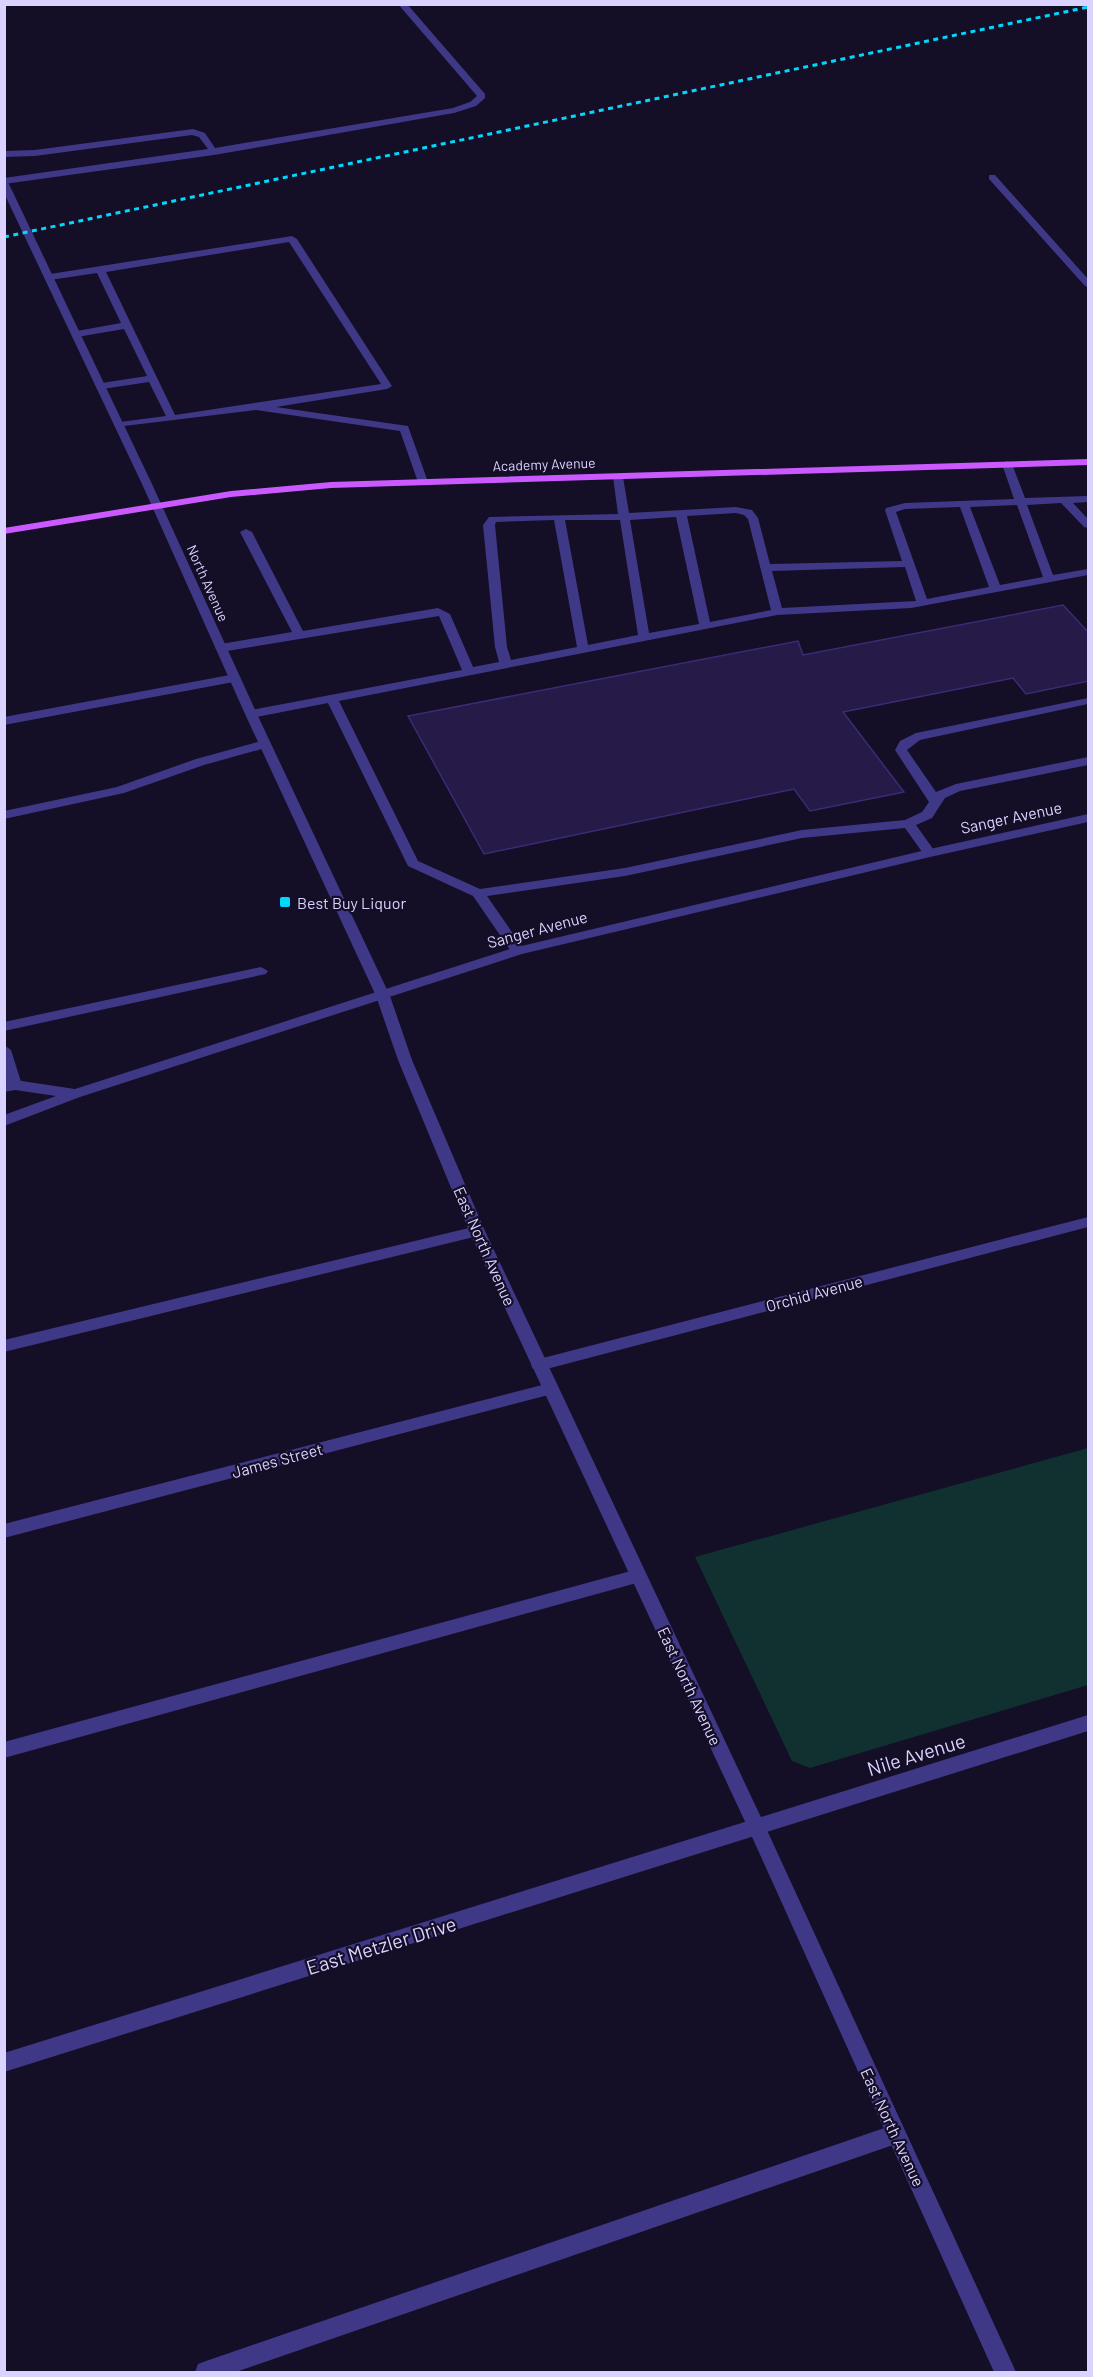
<svg xmlns="http://www.w3.org/2000/svg" width="1093" height="2377" font-family="Barlow,sans-serif">
  <style>
    .green { fill: #113030 }
    .building { fill: #251a48; stroke: #3d2b75; stroke-width: 1.5 }
    .lines { fill: none; stroke-linecap: round; stroke-linejoin: round }
    .service { fill: #3f3887; fill-rule: evenodd }
    .minor { fill: #3f3887; fill-rule: evenodd }
    .tertiary { fill: #3f3887; fill-rule: evenodd }
    .primary { fill: #ca5aff; fill-rule: evenodd }
    .rail { stroke: #00d8fe; stroke-width: 3; stroke-dasharray: 5 4.5; stroke-linecap: butt }
    .poi-dot { fill: #00d8fe; stroke: #140e26; stroke-width: 2 }
    .labels { text-anchor: middle; dominant-baseline: central; stroke-width: 4.5; stroke-linejoin: round; paint-order: stroke }
    .far-street-label { font-size: 14px; fill: #dbd3ff; stroke: #140e26 }
    .street-label { font-size: 16px; fill: #dbd3ff; stroke: #140e26 }
    .poi-label { font-size: 16px; fill: #dbd3ff; stroke: #140e26; text-anchor: start }
    .near-street-label { font-size: 20px; fill: #dbd3ff; stroke: #140e26 }
  </style>
  <rect width="100%" height="100%" fill="#140e26"/>
  <path class="green" d="M 1088,1448 L 1088,1685 L 810,1768 L 792,1761 L 695,1557 Z"/>
  <path class="building" d="M 1063,605 L 1089,633 L 1089,681 L 1026,694 L 1013,678 L 843,712 L 904,792 L 810,811 L 794,789 L 484,854 L 408,716 L 798,641 L 803,655 Z"/>
  <g class="lines">
    <path class="service" d="M 398,4 L 407,4 L 485,94 L 485,98 L 476,106 L 454,113 L 214,155 L 4,184 L 4,178 L 208,149 L 199,137 L 192,135 L 35,156 L 4,157 L 4,151 L 35,150 L 193,129 L 205,133 L 215,148 L 453,108 L 470,102 L 477,96 Z
      M 989,175 L 995,175 L 1088,279 L 1088,287 L 1085,286 L 989,179 Z
      M 292,236 L 297,239 L 392,386 L 387,389 L 276,407 L 408,426 L 428,482 L 427,484 L 423,485 L 418,482 L 400,431 L 256,410 L 116,427 L 116,423 L 120,422 L 166,416 L 149,382 L 102,389 L 97,386 L 102,383 L 147,376 L 124,329 L 77,337 L 72,334 L 77,331 L 121,323 L 97,273 L 50,280 L 45,277 L 50,274 ZM 289,242 L 381,384 L 175,415 L 106,272 Z
      M 1007,461 L 1012,464 L 1025,498 L 1088,496 L 1088,502 L 1073,503 L 1088,519 L 1088,528 L 1084,527 L 1061,503 L 1027,505 L 1053,575 L 1088,569 L 1088,575 L 911,608 L 777,615 L 339,701 L 418,861 L 480,889 L 625,868 L 802,830 L 905,820 L 922,812 L 929,802 L 895,750 L 900,741 L 916,733 L 1088,698 L 1088,704 L 920,740 L 907,750 L 936,792 L 956,784 L 1088,757 L 1088,765 L 960,791 L 945,798 L 932,818 L 916,825 L 936,853 L 935,856 L 925,856 L 905,828 L 802,838 L 625,876 L 487,896 L 525,951 L 518,955 L 513,954 L 473,896 L 408,866 L 328,703 L 251,718 L 245,714 L 251,710 L 462,670 L 439,616 L 221,652 L 215,648 L 221,644 L 292,632 L 240,532 L 246,529 L 252,532 L 303,631 L 438,608 L 450,614 L 473,667 L 499,662 L 495,647 L 483,525 L 489,517 L 618,514 L 613,477 L 618,474 L 623,477 L 629,513 L 736,507 L 752,510 L 758,518 L 770,564 L 902,561 L 885,510 L 886,508 L 905,503 L 1014,499 L 1002,464 ZM 1017,505 L 1043,577 L 1000,585 L 970,507 ZM 960,507 L 989,587 L 927,599 L 896,512 L 905,509 ZM 736,513 L 744,515 L 748,519 L 771,610 L 710,622 L 687,516 ZM 676,517 L 699,624 L 649,633 L 630,520 ZM 554,520 L 577,647 L 511,660 L 507,647 L 495,525 L 496,522 ZM 565,520 L 620,520 L 638,635 L 588,645 ZM 905,567 L 916,601 L 782,608 L 772,571 Z
      M 235,674 L 241,678 L 239,681 L 4,725 L 4,717 Z
      M 265,740 L 271,744 L 269,747 L 204,765 L 124,793 L 4,819 L 4,811 L 117,787 L 196,759 Z
      M 261,967 L 268,971 L 266,974 L 4,1031 L 4,1022 Z
      M 4,1045 L 11,1050 L 22,1085 L 20,1088 L 15,1090 C 0,1085 4,1058 4,1045 Z
      M 477,1226 L 482,1227 L 485,1231 L 482,1235 L 4,1352 L 4,1340 Z
      M 638,1569 L 644,1571 L 647,1576 L 644,1581 L 4,1758 L 4,1742 Z
      M 896,2124 L 903,2127 L 906,2134 L 903,2141 L 896,2144 L 236,2372 L 195,2372 L 198,2364 L 206,2361 Z"/>
    <path class="minor" d="M 1088,814 L 1088,822 L 930,857 L 522,954 L 80,1097 L 4,1126 L 4,1115 L 56,1096 L 15,1090 L 4,1092 L 4,1082 L 15,1080 L 75,1089 L 513,948 L 930,849 Z
      M 1088,1217 L 1088,1227 L 539,1371 L 533,1369 L 531,1365 L 533,1361 L 539,1359 Z
      M 550,1383 L 556,1385 L 558,1389 L 556,1393 L 4,1538 L 4,1524 Z
      M 1088,1715 L 1088,1731 L 4,2072 L 4,2053 Z"/>
    <path class="tertiary" d="M 4,179 L 8,182 L 152,484 L 257,714 L 390,996 L 412,1060 L 485,1231 L 766,1828 L 1016,2372 L 994,2372 L 748,1828 L 469,1231 L 398,1060 L 376,996 L 245,714 L 142,484 L 4,193 Z"/>
    <path class="primary" d="M 1088,459 L 1088,465 L 331,488 L 231,497 L 4,534 L 4,528 L 231,491 L 331,482 Z"/>
    <path class="rail" d="M 4,237 L 1088,7"/>
  </g>
  <rect class="poi-dot" x="279" y="896" width="12" height="12" rx="3"/>
  <g class="labels">
    <g class="far-street-label">
      <text transform="translate(544 464) rotate(-2)">Academy Avenue</text>
      <text transform="translate(208 583) rotate(66)">North Avenue</text>
    </g>
    <g class="street-label">
      <text transform="translate(1011 817) rotate(-12)">Sanger Avenue</text>
      <text transform="translate(537 929) rotate(-15)">Sanger Avenue</text>
      <text transform="translate(485 1246) rotate(66)">East North Avenue</text>
      <text transform="translate(814 1293) rotate(-15)">Orchid Avenue</text>
      <text transform="translate(277 1460) rotate(-15)">James Street</text>
      <text transform="translate(690 1686) rotate(65)">East North Avenue</text>
      <text transform="translate(893 2127) rotate(65)">East North Avenue</text>
    </g>
    <g class="poi-label">
      <text x="297" y="902">Best Buy Liquor</text>
    </g>
    <g class="near-street-label">
      <text transform="translate(916 1754) rotate(-17)">Nile Avenue</text>
      <text transform="translate(381 1945) rotate(-17)">East Metzler Drive</text>
    </g>
  </g>
  <rect width="1093" height="2377" fill="none" stroke="#dbd3ff" stroke-width="12"/>
</svg>
